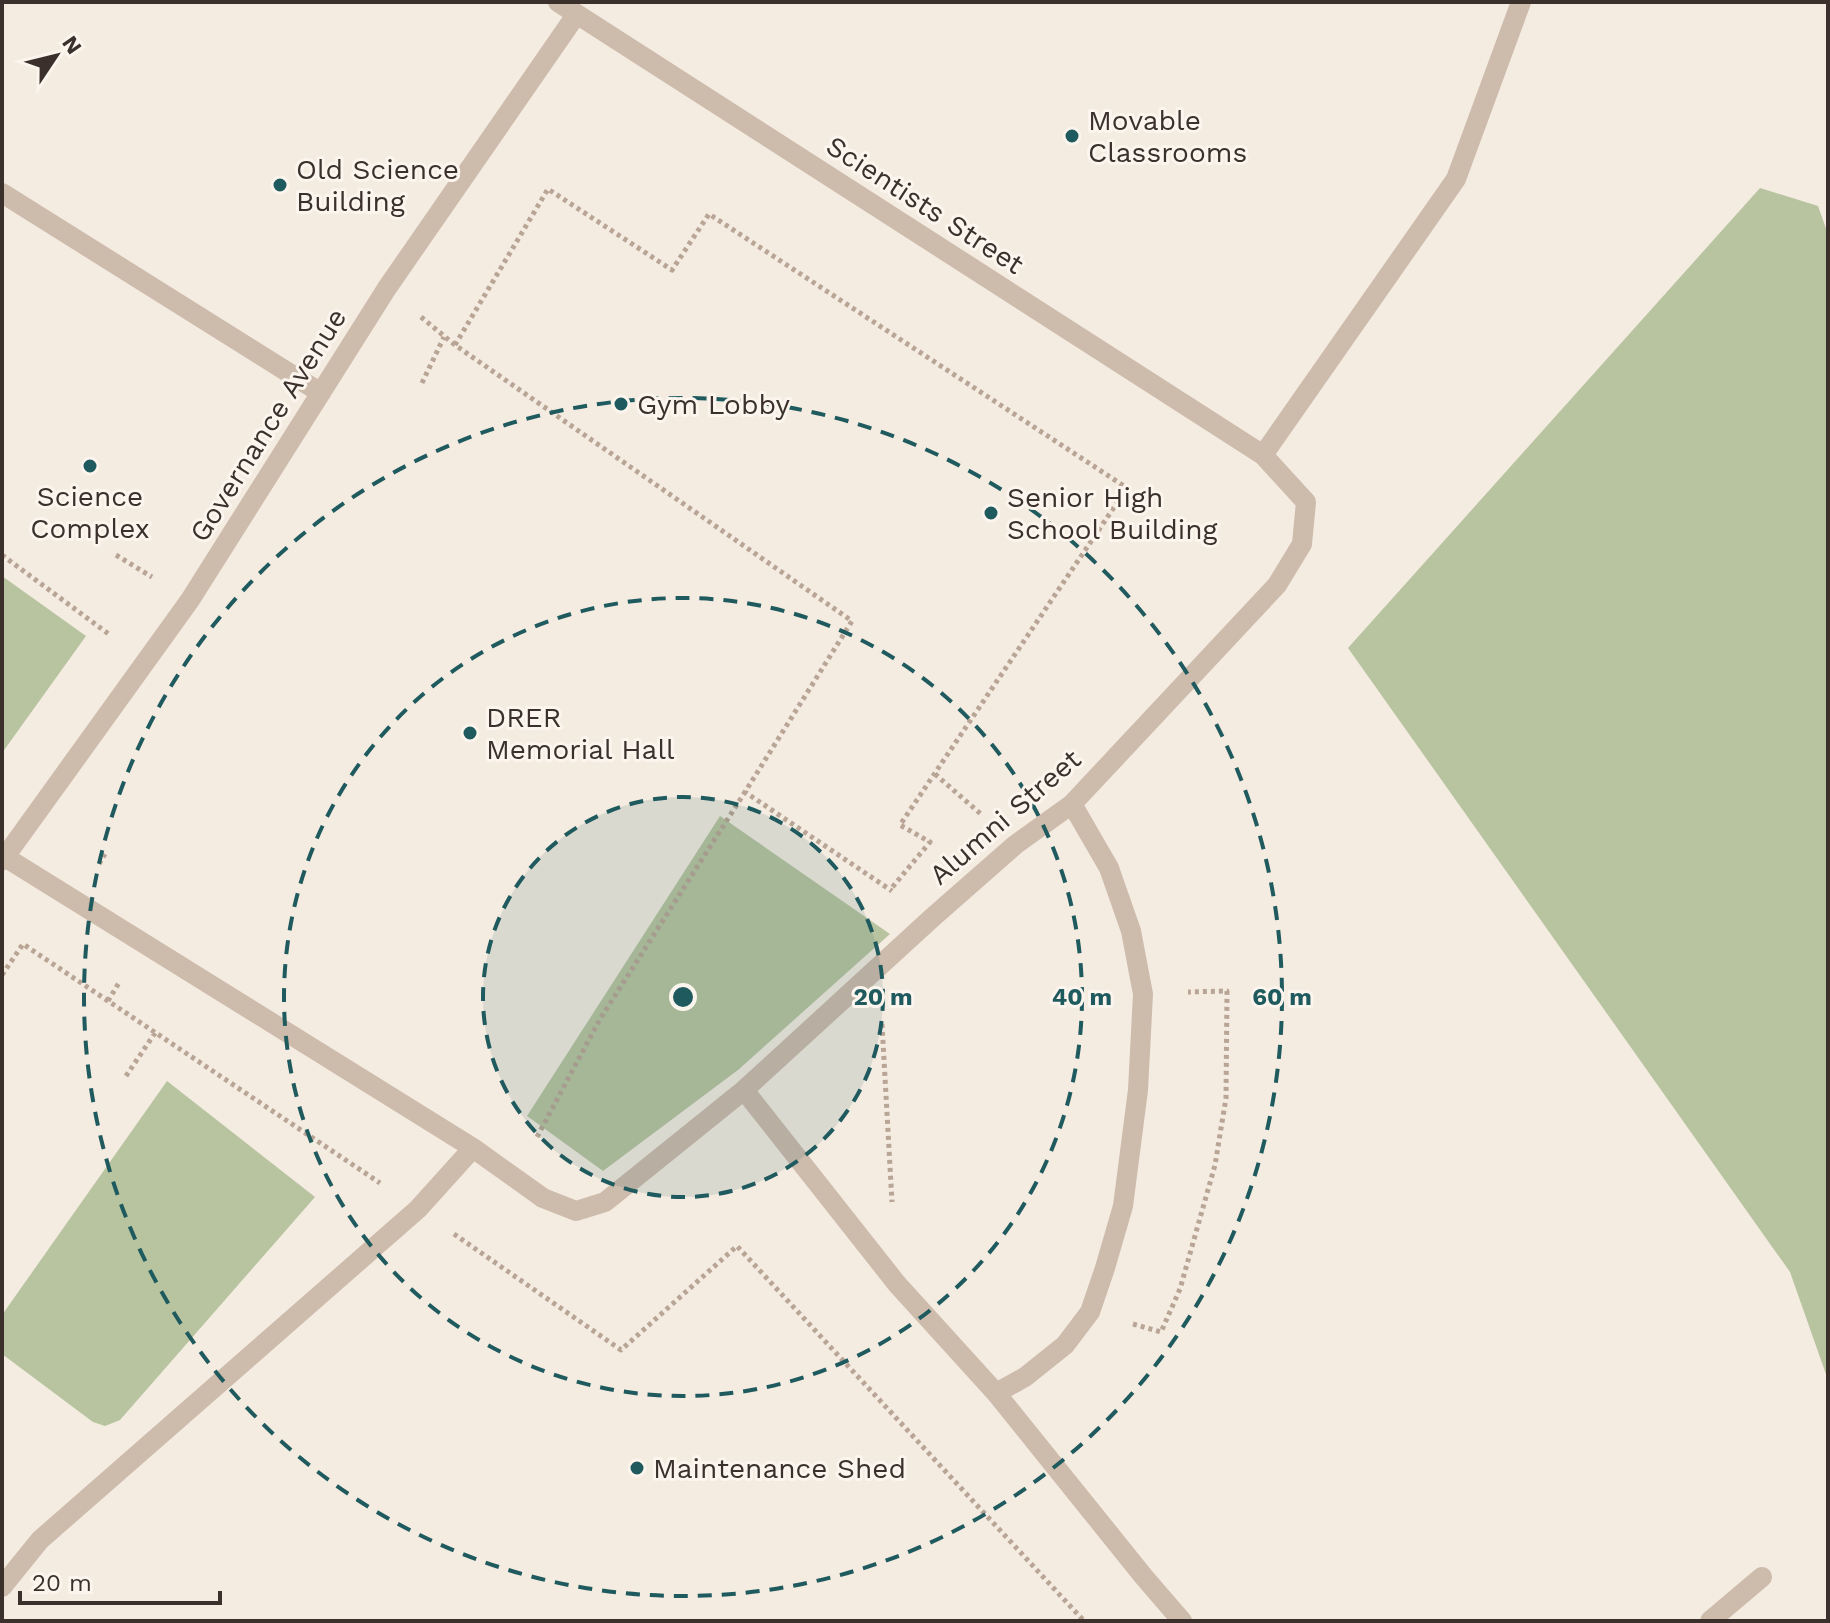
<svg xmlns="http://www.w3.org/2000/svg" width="1830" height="1623" font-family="'Work Sans',sans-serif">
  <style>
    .green { fill: #b8c4a0 }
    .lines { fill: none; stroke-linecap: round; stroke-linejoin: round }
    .path { stroke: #b9a596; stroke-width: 5; stroke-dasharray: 4 4; stroke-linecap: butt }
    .lane { stroke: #cdbbac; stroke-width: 20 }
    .ring { fill: none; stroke: #1f5a5e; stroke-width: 4; stroke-dasharray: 14 10 }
    .poi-dot { fill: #1f5a5e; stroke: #fbf5ee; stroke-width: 3 }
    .labels { text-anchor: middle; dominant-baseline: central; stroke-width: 6; stroke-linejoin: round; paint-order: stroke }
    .poi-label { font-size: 28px; fill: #3b302b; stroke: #fbf5ee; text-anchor: start }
    .street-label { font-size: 28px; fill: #3b302b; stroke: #fbf5ee }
    .centre { fill: #1f5a5e; stroke: #fbf5ee; stroke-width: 4 }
    .ring-label { font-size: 24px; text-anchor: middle; font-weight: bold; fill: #1f5a5e; stroke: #fbf5ee; stroke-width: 6; stroke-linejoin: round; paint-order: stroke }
  </style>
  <rect width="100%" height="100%" fill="#f4ebe1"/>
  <path class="green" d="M 1760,188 L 1818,206 L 1828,234 L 1828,1380 L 1790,1272 L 1348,648 Z
    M 2,576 L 86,636 L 2,753 Z
    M 720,816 L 890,934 L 738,1070 L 603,1171 L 527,1116 Z
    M 167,1081 L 315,1197 L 120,1420 L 105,1426 L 93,1422 L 2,1354 L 2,1315 Z"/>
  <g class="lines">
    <path class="path" d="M 421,317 L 455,345 L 852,621 L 745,792 L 892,891
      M 455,345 L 548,189 L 672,270 L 709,214 L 1127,488 L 900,825 L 930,842 L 890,890
      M 422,383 L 444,337
      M 2,555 L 110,635
      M 116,555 L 152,577
      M 935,774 L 982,815
      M 99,864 L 105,854
      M 2,975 L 23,944 L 380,1183
      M 108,1001 L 120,981
      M 882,1024 L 892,1202
      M 126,1076 L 155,1033
      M 537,1137 L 600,1019 L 745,792
      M 454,1234 L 621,1350 L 737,1246 L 1084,1621
      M 1133,1324 L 1161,1332 L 1180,1289 L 1215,1165 L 1226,1098 L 1227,991 L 1188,992"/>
    <path class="lane" d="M 2,193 L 321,393
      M 1263,455 L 1456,179 L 1521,2
      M 5,857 L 473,1148 L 543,1198 L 576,1211 L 605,1202 L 744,1090 L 933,917 L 1015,845 L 1072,804 L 1277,585 L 1302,544 L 1306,502 L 1263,455 L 558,2
      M 2,861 L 190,600 L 387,288 L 576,15
      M 744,1090 L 897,1284 L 996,1393 L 1144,1577 L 1182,1621
      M 996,1393 L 1025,1377 L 1065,1345 L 1090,1312 L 1105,1268 L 1123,1206 L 1138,1090 L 1143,994 L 1131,931 L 1109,868 L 1072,804
      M 2,1587 L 40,1540 L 418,1209 L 473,1148
      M 1710,1621 L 1762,1577"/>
  </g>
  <circle cx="683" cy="997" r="200" fill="#1f5a5e" fill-opacity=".12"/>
  <g class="ring">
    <circle cx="683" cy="997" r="200"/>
    <circle cx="683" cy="997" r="399"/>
    <circle cx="683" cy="997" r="599"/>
  </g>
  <g class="poi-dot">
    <circle cx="1072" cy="136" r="8"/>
    <circle cx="280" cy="185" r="8"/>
    <circle cx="621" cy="404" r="8"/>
    <circle cx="90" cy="466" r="8"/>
    <circle cx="991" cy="513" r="8"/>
    <circle cx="470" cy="733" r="8"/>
    <circle cx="637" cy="1468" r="8"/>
  </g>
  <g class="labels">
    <g class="poi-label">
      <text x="1088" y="120">Movable<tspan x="1088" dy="32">Classrooms</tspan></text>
      <text x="296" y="169">Old Science<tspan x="296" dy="32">Building</tspan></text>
      <text x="637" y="404">Gym Lobby</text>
      <text x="90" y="496" text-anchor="middle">Science<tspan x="90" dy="32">Complex</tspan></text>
      <text x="1007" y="497">Senior High<tspan x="1007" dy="32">School Building</tspan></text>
      <text x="486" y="717">DRER<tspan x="486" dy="32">Memorial Hall</tspan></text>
      <text x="653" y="1468">Maintenance Shed</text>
    </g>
    <g class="street-label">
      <text transform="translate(925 205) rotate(33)">Scientists Street</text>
      <text transform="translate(268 425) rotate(-58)">Governance Avenue</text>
      <text transform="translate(1005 817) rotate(-41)">Alumni Street</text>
    </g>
  </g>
  <circle cx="683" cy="997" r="12" class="centre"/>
  <g class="ring-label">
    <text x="883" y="1005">20 m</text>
    <text x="1082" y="1005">40 m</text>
    <text x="1282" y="1005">60 m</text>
  </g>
  <rect width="1830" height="1623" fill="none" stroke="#3b302b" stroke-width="8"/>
  <g transform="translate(56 56) rotate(55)" stroke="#fbf5ee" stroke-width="6" paint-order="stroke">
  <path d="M0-6L14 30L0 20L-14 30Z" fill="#3b302b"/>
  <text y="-12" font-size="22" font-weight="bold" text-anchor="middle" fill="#3b302b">N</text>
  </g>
  <path d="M20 1591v12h200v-12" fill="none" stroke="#3b302b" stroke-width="4"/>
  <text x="32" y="1591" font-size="24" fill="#3b302b" stroke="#fbf5ee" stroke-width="6" paint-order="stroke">20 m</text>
</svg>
